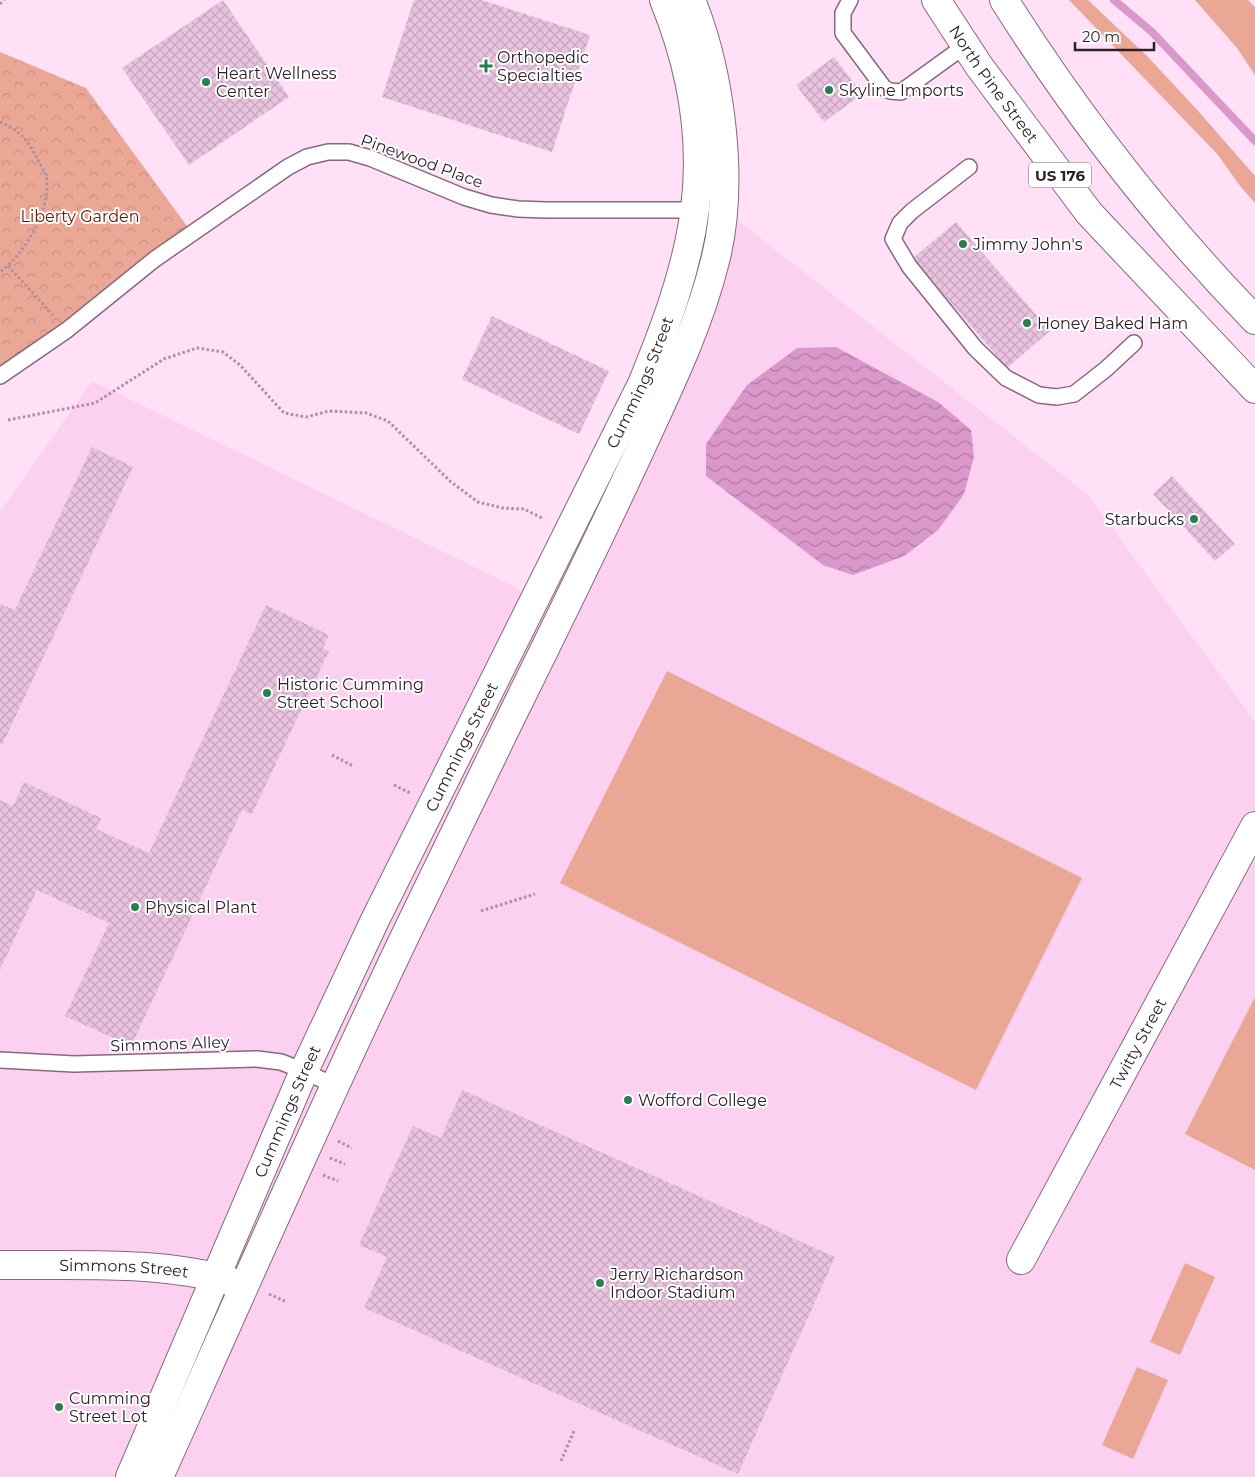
<svg xmlns="http://www.w3.org/2000/svg" width="1255" height="1477" font-family="Montserrat,sans-serif">
  <style>
    .built { fill: #fcd0f1 }
    .green { fill: #eba795 }
    .park { fill: url(#park-crowns) }
    .water { fill: url(#water-waves) }
    .lines { fill: none; stroke-linecap: round; stroke-linejoin: round }
    .stream { stroke: #da97ca; stroke-width: 8 }
    .building { fill: url(#building-cross-hatch) }
    .service-casing { stroke: #886780; stroke-width: 18 }
    .minor-casing { stroke: #886780; stroke-width: 30 }
    .trunk-casing { stroke: #886780; stroke-width: 30 }
    .path { stroke: #a991a3; stroke-width: 3; stroke-dasharray: 2.5 2.5; stroke-linecap: butt }
    .service { stroke: #fff; stroke-width: 15 }
    .minor { stroke: #fff; stroke-width: 28 }
    .trunk { stroke: #fff; stroke-width: 28 }
    .poi-dot { fill: #297d4f; stroke: #fff; stroke-width: 2 }
    .labels { text-anchor: middle; dominant-baseline: central; stroke-width: 4; stroke-linejoin: round; paint-order: stroke }
    .shield { fill: #fff; stroke: #6c636a; stroke-width: 1 }
    .shield-label { font-size: 15px; font-weight: bold; fill: #2d202a }
    .poi-label { font-size: 16px; fill: #2d202a; stroke: #fff; text-anchor: start }
    .street-label { font-size: 16px; fill: #2d202a; stroke: #fff }
    .park-label { font-size: 16px; fill: #631b07; stroke: #fff }
  </style>
  <defs>
    <pattern id="park-crowns" width="20" height="18" patternUnits="userSpaceOnUse" patternTransform="scale(1.25)"><rect width="20" height="18" fill="#eba795"/><path d="M2 6a3 3 0 1 1 6 0M12 15a3 3 0 1 1 6 0" fill="none" stroke="#ca8f81"/></pattern>
    <pattern id="water-waves" width="16" height="10" patternUnits="userSpaceOnUse" patternTransform="scale(1.25)"><rect width="16" height="10" fill="#da97ca"/><path d="M0 5q4-4 8 0t8 0" fill="none" stroke="#b17ba4"/></pattern>
    <pattern id="building-cross-hatch" width="8" height="8" patternUnits="userSpaceOnUse" patternTransform="scale(1.25)"><rect width="8" height="8" fill="#e8c2de"/><path d="M0 0l8 8M0 8l8-8" fill="none" stroke="#c7a6bf"/></pattern>
  </defs>
  <rect width="100%" height="100%" fill="#ffe0f7"/>
  <path class="built" d="M 723,209 L 1087,494 L 1255,722 L 1255,1477 L 0,1477 L 0,512 L 92,381 L 536,597 Z"/>
  <path class="green" d="M 1069,0 L 1088,0 L 1148,57 L 1199,112 L 1255,176 L 1255,203 L 1240,186 L 1218,155 Z
    M 1195,0 L 1248,0 L 1255,7 L 1255,75 L 1237,48 Z
    M 667,671 L 1082,878 L 976,1090 L 560,883 Z
    M 1255,997 L 1255,1170 L 1185,1134 Z
    M 1185,1263 L 1215,1277 L 1180,1355 L 1150,1342 Z
    M 1137,1367 L 1168,1380 L 1133,1459 L 1102,1445 Z"/>
  <path class="park" d="M 0,52 L 86,88 L 192,233 L 0,375 Z"/>
  <path class="water" d="M 836,347 L 938,402 L 971,430 L 974,457 L 964,494 L 938,530 L 904,556 L 853,575 L 823,565 L 706,476 L 706,444 L 747,385 L 797,348 Z"/>
  <g class="lines">
    <path class="stream" d="M 1114,0 L 1152,32 L 1255,141"/>
  </g>
  <path class="building" d="M 223,0 L 289,97 L 189,165 L 122,68 Z
    M 414,0 L 482,0 L 590,35 L 552,152 L 382,97 Z
    M 834,57 L 862,94 L 824,122 L 796,85 Z
    M 956,222 L 1050,331 L 1007,368 L 913,258 Z
    M 492,316 L 609,371 L 579,434 L 462,379 Z
    M 92,447 L 133,467 L 2,745 L 0,744 L 0,604 L 15,610 Z
    M 1172,476 L 1235,544 L 1215,561 L 1153,494 Z
    M 266,605 L 329,635 L 323,648 L 329,651 L 252,814 L 242,810 L 131,1046 L 65,1016 L 109,923 L 37,890 L 0,970 L 0,800 L 13,806 L 24,782 L 101,818 L 96,829 L 149,853 Z
    M 462,1090 L 835,1257 L 738,1474 L 364,1308 L 387,1257 L 359,1245 L 413,1126 L 441,1138 Z"/>
  <g class="lines">
    <defs>
      <path id="service" d="M 850,0 L 843,13 L 843,33 L 884,88 L 890,91 L 901,92 L 966,45
        M 969,167 L 912,211 L 900,223 L 893,239 L 909,266 L 975,348 L 1006,378 L 1039,395 L 1057,397 L 1074,394 L 1106,369 L 1134,343
        M 0,376 L 67,330 L 155,259 L 288,167 L 307,157 L 328,152 L 349,152 L 370,158 L 464,197 L 491,205 L 518,209 L 546,210 L 701,210
        M 0,1060 L 74,1064 L 257,1059 L 281,1062 L 304,1071 L 335,1086"/>
      <g id="minor">
        <path id="s1" d="M 1021,1260 L 1255,826"/>
        <path id="s2" d="M 0,1265 C 72,1266 164,1260 232,1282"/>
        <path id="s3" d="M 130,1477 L 304,1071 L 375,920 L 642,384 C 665,328 687,270 695,209 C 704,138 691,66 664,0"/>
        <path d="M 159,1477 C 240,1296 320,1114 406,934 C 437,869 469,804 501,738 C 548,642 596,546 641,448 C 669,387 699,326 715,261 C 735,184 721,74 691,0"/>
      </g>
      <g id="trunk">
        <path id="s4" d="M 936,0 L 979,66 L 1089,213 L 1255,389"/>
        <path d="M 1004,0 C 1076,114 1161,223 1255,320"/>
      </g>
    </defs>
    <use href="#service" class="service-casing"/>
    <use href="#minor" class="minor-casing"/>
    <use href="#trunk" class="trunk-casing"/>
    <path class="path" d="M 0,4 L 4,0
      M 0,122 C 21,131 29,142 39,162 C 41,166 45,171 46,175 C 52,209 26,252 0,272
      M 8,266 L 53,315
      M 8,420 L 95,403 L 164,359 L 197,348 L 223,352 L 240,365 L 284,413 L 306,417 L 329,411 L 366,413 L 388,421 L 451,482 L 478,502 L 503,508 L 524,509 L 544,519
      M 332,755 L 353,766
      M 394,785 L 410,793
      M 481,911 L 535,894
      M 338,1141 L 352,1148
      M 330,1158 L 345,1164
      M 323,1175 L 338,1181
      M 269,1294 L 285,1301
      M 561,1461 L 574,1431"/>
    <use href="#service" class="service"/>
    <use href="#minor" class="minor"/>
    <use href="#trunk" class="trunk"/>
  </g>
  <g class="poi-dot">
    <path d="M483.5 58.5h5v5h5v5h-5v5h-5v-5h-5v-5h5z"/>
    <circle cx="206" cy="82" r="5"/>
    <circle cx="829" cy="90" r="5"/>
    <circle cx="963" cy="244" r="5"/>
    <circle cx="1027" cy="323" r="5"/>
    <circle cx="1194" cy="519" r="5"/>
    <circle cx="267" cy="693" r="5"/>
    <circle cx="135" cy="907" r="5"/>
    <circle cx="628" cy="1100" r="5"/>
    <circle cx="600" cy="1283" r="5"/>
    <circle cx="59" cy="1407" r="5"/>
  </g>
  <g class="labels">
    <rect class="shield" x="1029" y="162.5" width="62" height="25" rx="4"/>
    <g class="shield-label">
      <text x="1060" y="175">US 176</text>
    </g>
    <g class="poi-label">
      <text x="497" y="57">Orthopedic<tspan x="497" dy="18">Specialties</tspan></text>
      <text x="216" y="73">Heart Wellness<tspan x="216" dy="18">Center</tspan></text>
      <text x="839" y="90">Skyline Imports</text>
      <text x="973" y="244">Jimmy John's</text>
      <text x="1037" y="323">Honey Baked Ham</text>
      <text x="1184" y="519" text-anchor="end">Starbucks</text>
      <text x="277" y="684">Historic Cumming<tspan x="277" dy="18">Street School</tspan></text>
      <text x="145" y="907">Physical Plant</text>
      <text x="638" y="1100">Wofford College</text>
      <text x="610" y="1274">Jerry Richardson<tspan x="610" dy="18">Indoor Stadium</tspan></text>
      <text x="69" y="1398">Cumming<tspan x="69" dy="18">Street Lot</tspan></text>
    </g>
    <g class="street-label">
      <text stroke="none"><textPath href="#s4" startOffset="102">North Pine Street</textPath></text>
      <text transform="translate(422 161) rotate(20)">Pinewood Place</text>
      <text stroke="none"><textPath href="#s3" startOffset="1208">Cummings Street</textPath></text>
      <text stroke="none"><textPath href="#s3" startOffset="802">Cummings Street</textPath></text>
      <text stroke="none"><textPath href="#s1" startOffset="246">Twitty Street</textPath></text>
      <text transform="translate(170 1044) rotate(-2)">Simmons Alley</text>
      <text stroke="none"><textPath href="#s3" startOffset="398">Cummings Street</textPath></text>
      <text stroke="none"><textPath href="#s2" startOffset="124">Simmons Street</textPath></text>
    </g>
    <g class="park-label">
      <text x="80" y="216">Liberty Garden</text>
    </g>
  </g>
  <path d="M1075 42v8h79v-8" fill="none" stroke="#2d202a" stroke-width="2.5"/>
  <text x="1082" y="42" font-size="15" fill="#2d202a" stroke="#ffffff" stroke-width="4" paint-order="stroke">20 m</text>
</svg>
